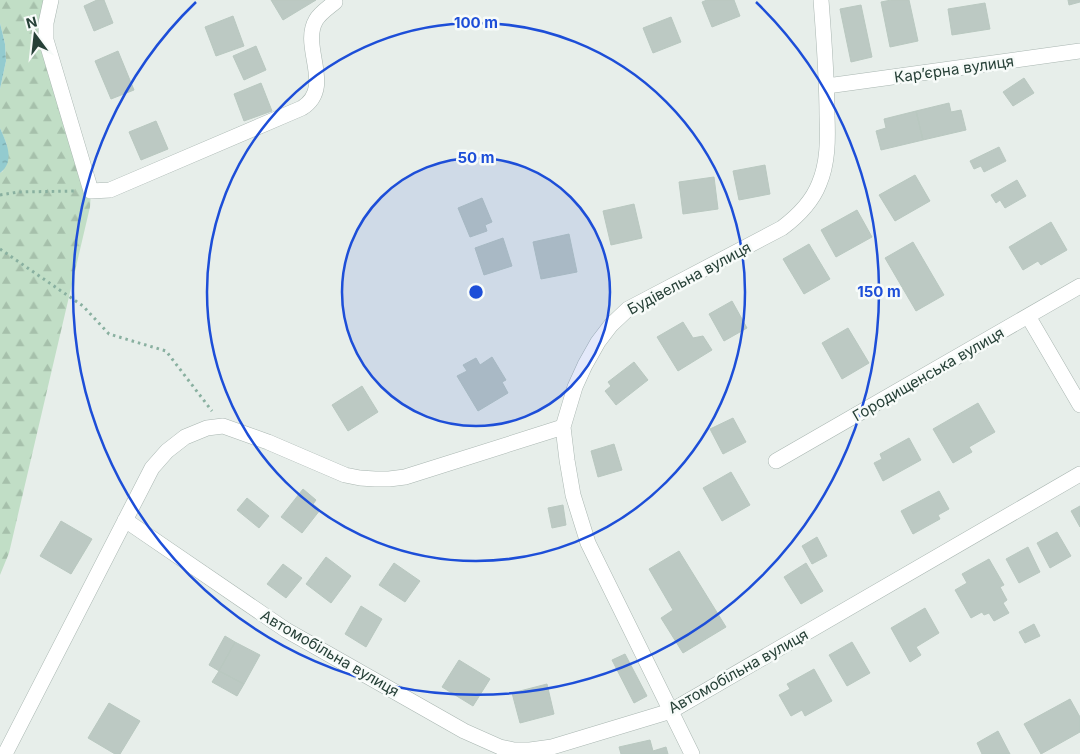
<svg xmlns="http://www.w3.org/2000/svg" width="1080" height="754" font-family="Inter,sans-serif">
  <style>
    .forest { fill: url(#forest-firs) }
    .water { fill: url(#water-ripples) }
    .building { fill: #bcc9c3; stroke: #b9c8c0 }
    .lines { fill: none; stroke-linecap: round; stroke-linejoin: round }
    .minor-casing { stroke: #a9b6b1; stroke-width: 16 }
    .path { stroke: #89b0a0; stroke-width: 3; stroke-dasharray: 2.5 4; stroke-linecap: butt }
    .minor { stroke: #fff; stroke-width: 15 }
    .ring { fill: none; stroke: #1d4ed8; stroke-width: 2.5 }
    .labels { text-anchor: middle; dominant-baseline: central; stroke-width: 5; stroke-linejoin: round; paint-order: stroke }
    .street-label { font-size: 15px; fill: #264037; stroke: #f7fbf9 }
    .centre { fill: #1d4ed8; stroke: #f7fbf9; stroke-width: 2.5 }
    .ring-label { font-size: 15px; text-anchor: middle; font-weight: bold; fill: #1d4ed8; stroke: #f7fbf9; stroke-width: 5; stroke-linejoin: round; paint-order: stroke }
  </style>
  <defs>
    <pattern id="forest-firs" width="22" height="20" patternUnits="userSpaceOnUse" patternTransform="scale(1.25)"><rect width="22" height="20" fill="#c1dec6"/><path d="M5 1l3.5 6h-7zM16 11l3.5 6h-7z" fill="#a6c0ab"/></pattern>
    <pattern id="water-ripples" width="26" height="14" patternUnits="userSpaceOnUse" patternTransform="scale(1.25)"><rect width="26" height="14" fill="#93cbcf"/><path d="M2 4q2-2 4 0t4 0M15 11q2-2 4 0t4 0" fill="none" stroke="#78a6a9"/></pattern>
  </defs>
  <rect width="100%" height="100%" fill="#e7eeea"/>
  <path class="forest" d="M 0,0 L 51,0 L 46,23 L 91,191 L 90,207 L 9,553 L 0,575 L 0,173 L 3,171 L 7,145 L 0,128 L 0,89 L 6,61 L 5,44 L 0,23 Z"/>
  <path class="water" d="M 0,23 L 5,44 L 6,61 L 0,89 Z
    M 0,128 C 6,142 16,161 0,173 Z"/>
  <path class="building" d="M 97,0 L 104,0 L 113,23 L 94,31 L 84,6 Z
    M 271,0 L 316,0 L 283,20 Z
    M 707,0 L 734,0 L 740,16 L 712,27 L 702,2 Z
    M 891,0 L 909,0 L 918,41 L 890,47 L 881,2 Z
    M 1068,0 L 1080,0 L 1080,2 L 1069,5 Z
    M 985,3 L 990,29 L 952,35 L 948,9 Z
    M 861,5 L 872,57 L 851,62 L 840,9 Z
    M 233,16 L 244,46 L 216,56 L 205,27 Z
    M 671,17 L 681,42 L 653,53 L 643,28 Z
    M 256,46 L 266,70 L 244,80 L 233,56 Z
    M 118,51 L 134,90 L 111,99 L 95,61 Z
    M 1024,78 L 1034,93 L 1013,106 L 1003,92 Z
    M 261,83 L 272,111 L 244,121 L 234,94 Z
    M 949,103 L 951,112 L 961,110 L 966,130 L 923,140 L 916,111 Z
    M 916,111 L 923,140 L 881,150 L 876,131 L 886,128 L 884,119 Z
    M 156,121 L 168,149 L 141,160 L 129,132 Z
    M 999,147 L 1006,161 L 984,172 L 981,166 L 974,169 L 970,161 Z
    M 765,165 L 770,194 L 739,200 L 733,171 Z
    M 915,175 L 930,201 L 895,221 L 879,195 Z
    M 714,177 L 718,209 L 683,214 L 679,182 Z
    M 1017,180 L 1026,196 L 1005,208 L 1000,200 L 996,203 L 991,195 Z
    M 482,198 L 492,222 L 485,225 L 487,231 L 470,237 L 458,208 Z
    M 634,204 L 642,238 L 611,245 L 603,211 Z
    M 857,210 L 872,237 L 836,257 L 821,230 Z
    M 1051,222 L 1067,250 L 1041,265 L 1038,261 L 1023,270 L 1009,247 Z
    M 569,234 L 577,272 L 541,279 L 533,242 Z
    M 503,238 L 512,266 L 484,275 L 475,248 Z
    M 913,242 L 944,295 L 916,311 L 885,258 Z
    M 809,244 L 830,279 L 804,294 L 783,259 Z
    M 732,301 L 747,328 L 724,341 L 709,314 Z
    M 683,322 L 693,338 L 703,336 L 712,350 L 678,371 L 657,337 Z
    M 848,328 L 869,363 L 842,379 L 822,343 Z
    M 492,357 L 506,380 L 502,382 L 508,393 L 478,411 L 457,376 L 467,371 L 463,365 L 476,358 L 480,365 Z
    M 634,362 L 648,380 L 616,405 L 605,391 L 611,386 L 608,382 Z
    M 362,386 L 378,412 L 348,431 L 332,405 Z
    M 978,403 L 995,432 L 969,447 L 972,452 L 953,463 L 933,429 Z
    M 733,418 L 746,442 L 723,454 L 710,429 Z
    M 909,438 L 921,460 L 883,481 L 874,463 L 882,459 L 880,454 Z
    M 614,444 L 622,470 L 598,477 L 591,451 Z
    M 731,472 L 750,505 L 722,521 L 703,488 Z
    M 303,489 L 316,500 L 313,504 L 320,510 L 302,533 L 281,517 Z
    M 939,491 L 949,509 L 938,515 L 940,519 L 913,534 L 901,511 Z
    M 247,498 L 269,516 L 259,528 L 237,510 Z
    M 563,505 L 566,525 L 552,528 L 548,508 Z
    M 1080,506 L 1080,527 L 1071,511 Z
    M 61,521 L 92,539 L 71,574 L 40,556 Z
    M 1057,532 L 1071,556 L 1050,568 L 1037,543 Z
    M 817,537 L 827,556 L 812,564 L 802,546 Z
    M 1028,547 L 1040,572 L 1019,583 L 1006,559 Z
    M 679,551 L 726,627 L 683,653 L 661,618 L 673,610 L 649,569 Z
    M 326,557 L 351,576 L 331,603 L 306,584 Z
    M 989,559 L 1004,585 L 1000,587 L 1007,600 L 1003,603 L 1009,613 L 994,621 L 989,613 L 984,615 L 982,612 L 971,618 L 955,590 L 967,583 L 962,574 Z
    M 394,563 L 420,581 L 405,602 L 379,585 Z
    M 806,563 L 823,591 L 801,604 L 784,577 Z
    M 283,564 L 302,578 L 286,598 L 267,584 Z
    M 361,606 L 382,619 L 366,647 L 345,634 Z
    M 925,608 L 939,633 L 916,647 L 921,655 L 910,662 L 891,628 Z
    M 1034,624 L 1040,636 L 1025,643 L 1019,632 Z
    M 225,636 L 235,642 L 219,671 L 209,665 Z
    M 235,642 L 260,655 L 244,684 L 219,671 Z
    M 852,642 L 870,673 L 847,686 L 829,655 Z
    M 625,654 L 647,696 L 634,703 L 612,660 Z
    M 459,660 L 490,679 L 473,706 L 442,687 Z
    M 814,669 L 832,701 L 805,716 L 802,710 L 791,716 L 779,695 L 790,689 L 787,684 Z
    M 219,671 L 244,684 L 237,696 L 212,682 Z
    M 547,684 L 554,714 L 520,723 L 512,693 Z
    M 1070,699 L 1080,717 L 1080,732 L 1041,754 L 1024,724 Z
    M 109,703 L 140,721 L 120,754 L 115,754 L 88,738 Z
    M 998,731 L 1010,754 L 982,754 L 977,743 Z
    M 650,740 L 653,751 L 666,747 L 668,754 L 621,754 L 619,747 Z"/>
  <g class="lines">
    <defs>
      <path id="minor" d="M 51,0 L 46,23 L 46,40 L 91,191 L 110,190 L 302,108 C 335,87 300,47 316,20 C 320,13 329,7 335,2
        M 827,86 L 1080,51
        M 1028,316 L 1080,405
        M 776,461 L 1080,286
        M 125,520 L 286,630 L 464,731 L 500,747 L 514,750 L 530,750 L 552,747 L 671,711 L 1080,474
        M 5,754 L 152,468 L 167,451 L 185,437 L 207,428 L 223,426 L 268,442 L 345,475 L 360,478 L 375,479 L 389,479 L 405,477 L 563,427
        M 692,754 L 588,543 L 573,495 L 567,460 L 563,427 L 575,387 L 585,365 L 598,342 L 611,325 L 628,309 L 782,228 C 798,216 812,202 819,184 C 828,163 828,139 827,116 C 827,77 824,39 821,0"/>
    </defs>
    <use href="#minor" class="minor-casing"/>
    <path class="path" d="M 0,195 L 18,192 L 76,191
      M 0,249 L 83,306 L 109,334 L 166,351 L 212,411"/>
    <use href="#minor" class="minor"/>
  </g>
  <circle cx="476" cy="292" r="134" fill="#1d4ed8" fill-opacity=".12"/>
  <g class="ring">
    <circle cx="476" cy="292" r="134"/>
    <circle cx="476" cy="292" r="269"/>
    <path d="M756 2A403 403 0 1 1 196 2"/>
  </g>
  <g class="labels">
    <g class="street-label">
      <text transform="translate(954 69) rotate(-8)">Карʼєрна вулиця</text>
      <text transform="translate(689 278) rotate(-28)">Будівельна вулиця</text>
      <text transform="translate(928 374) rotate(-30)">Городищенська вулиця</text>
      <text transform="translate(330 653) rotate(30)">Автомобільна вулиця</text>
      <text transform="translate(738 671) rotate(-29)">Автомобільна вулиця</text>
    </g>
  </g>
  <circle cx="476" cy="292" r="8" class="centre"/>
  <g class="ring-label">
    <text x="476" y="28">100 m</text>
    <text x="476" y="163">50 m</text>
    <text x="879" y="297">150 m</text>
  </g>
  <g transform="translate(35 35) rotate(345)" stroke="#f7fbf9" stroke-width="4" paint-order="stroke">
  <path d="M0-4L9 19L0 12L-9 19Z" fill="#264037"/>
  <text y="-8" font-size="14" font-weight="bold" text-anchor="middle" fill="#264037">N</text>
  </g>
</svg>
